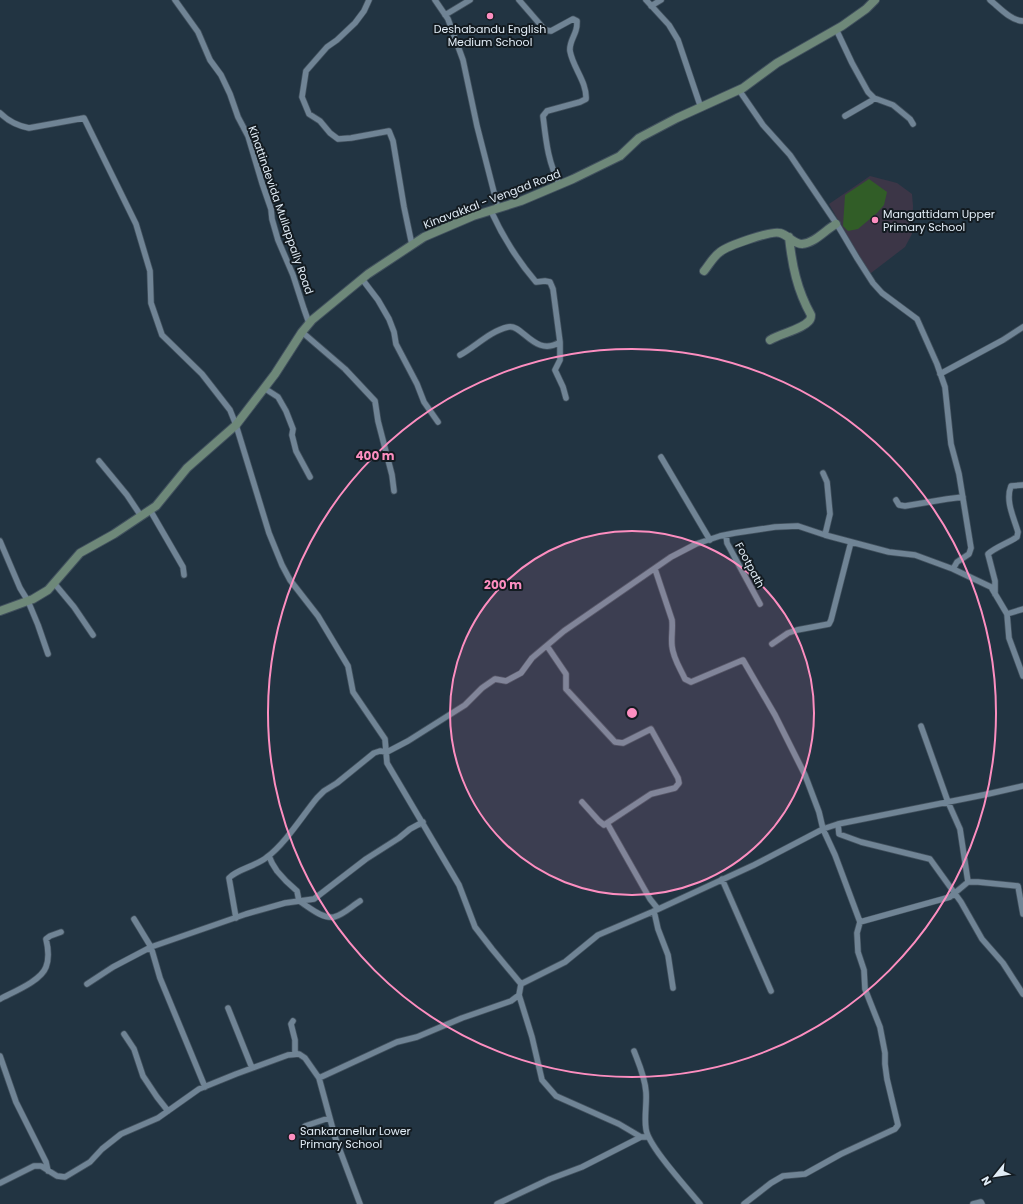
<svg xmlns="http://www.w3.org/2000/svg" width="1023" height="1204" font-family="Poppins,sans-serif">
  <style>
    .education { fill: #3c3647 }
    .green { fill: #315d27 }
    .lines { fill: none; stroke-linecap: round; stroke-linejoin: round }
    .street-casing { stroke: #42515e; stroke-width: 7 }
    .secondary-casing { stroke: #42515e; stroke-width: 10 }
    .street { stroke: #708495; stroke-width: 5.5 }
    .secondary { stroke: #6e8879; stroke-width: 8 }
    .ring { fill: none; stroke: #fd8ec0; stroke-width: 2 }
    .poi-dot { fill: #fd8ec0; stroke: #131b21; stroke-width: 1.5 }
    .labels { text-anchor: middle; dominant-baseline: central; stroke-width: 4; stroke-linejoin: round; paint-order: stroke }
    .poi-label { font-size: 11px; fill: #e1ecf6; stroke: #131b21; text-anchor: start }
    .street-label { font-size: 11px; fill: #e1ecf6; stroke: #131b21 }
    .centre { fill: #fd8ec0; stroke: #131b21; stroke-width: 2 }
    .ring-label { font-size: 12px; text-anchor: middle; font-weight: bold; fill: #fd8ec0; stroke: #131b21; stroke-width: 4; stroke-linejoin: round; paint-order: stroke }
  </style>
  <rect width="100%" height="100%" fill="#223442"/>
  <path class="education" d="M 870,176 L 897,183 L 912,194 L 913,206 L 912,234 L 905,247 L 871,273 L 867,271 L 829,204 Z"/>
  <path class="green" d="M 869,179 L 887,192 L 884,205 L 877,213 L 858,229 L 848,231 L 843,226 L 845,195 Z"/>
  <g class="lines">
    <defs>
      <path id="street" d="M 175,0 L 198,32 L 210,60 L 221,75 L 230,94 L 238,117 L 248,136 L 262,183 L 271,209 L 272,219 L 278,240 L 293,275 L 304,309 L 309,323
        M 369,0 L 364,11 L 355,23 L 337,40 L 327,47 L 306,71 L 302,97 L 309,114 L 320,121 L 330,133 L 338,139 L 351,138 L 389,131 L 393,141 L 404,207 L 412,245
        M 435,0 L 448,19 L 463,60 L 477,126 L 498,208
        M 519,0 L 545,30 L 551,31 L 573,19 L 577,21 C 577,24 577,27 576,30 C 574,37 569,43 570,51 C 573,68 587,82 586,99 L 580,102 L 547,111 L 543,116 C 546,141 548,163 560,185
        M 646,0 L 669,25 L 678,40 L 701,108
        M 990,0 C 999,7 1011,21 1023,21
        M 651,6 L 661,0
        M 445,15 L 470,0
        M 836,29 L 852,63 L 868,92 L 874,98 L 893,105 L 910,119 L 913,124
        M 739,90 L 763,125 L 790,155 L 838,226 L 857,258 L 873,283 L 882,293 L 917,319 L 937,364 L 945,387 L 951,444 L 959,474 L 971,548 L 969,554 L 957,562 L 953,569
        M 0,113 C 8,121 18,126 29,128 L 84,118 L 136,224 L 150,271 L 151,303 L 162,335 L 202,374 L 230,410 L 236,425 L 269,533 L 282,565 L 290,580 L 318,616 L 348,666 L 353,692 L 385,739 L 387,763 L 459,885 L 475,927 L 492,949 L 521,984 L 565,962 L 598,935 L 652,912 L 754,865 L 823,829 L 838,824 L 988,794 L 1023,786
        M 845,116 L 871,101 L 874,98
        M 362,279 L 378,300 L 389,319 L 394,332 L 396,344 L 417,384 L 424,402 L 438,422
        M 302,332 L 345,369 L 375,401 L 378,421 L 392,475 L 394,491
        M 560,342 L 560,360 L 555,370 L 563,387 L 566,398
        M 460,355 C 475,347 490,331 508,327 C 522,323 535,358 560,342 L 553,289 L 550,282 L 545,281 L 536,282 C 518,261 502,235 491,211
        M 940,374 L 1003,340 L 1023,327
        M 264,388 L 278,397 L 286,411 L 293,429 L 292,435 L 296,451 L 310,477
        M 661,457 L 710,540
        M 99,461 L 127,495 L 141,516
        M 823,473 L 827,482 L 830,514 L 825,535
        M 896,500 L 899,505 L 905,506 L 947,499 L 963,497
        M 150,510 L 183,567 L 184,575
        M 726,535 L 727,543 L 760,604
        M 0,541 L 20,588 L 28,601 L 38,625 L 48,654
        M 655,569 L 672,620 C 673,629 671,637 672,646 C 673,658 680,668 685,679 L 691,682 L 743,660 L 775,715 L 805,775 L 819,812 L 823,829 L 835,855 L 860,922 L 857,933 L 858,952 L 864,970 L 865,989 L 880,1027 L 885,1053 L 885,1064 L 887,1079 L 898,1125 L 895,1129 L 841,1154 L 805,1174 L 783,1176 L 771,1183 L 744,1204
        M 54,583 L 74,607 L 93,635
        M 995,594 L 995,581 L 988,554 C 994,548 1008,543 1017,537 L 1018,532 C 1014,518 1005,501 1011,486 L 1023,485
        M 1007,614 L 1023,609
        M 772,644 L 788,633 L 797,630 L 829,624 L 831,620 L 851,542
        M 547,646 L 566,674 L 566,689 L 615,742 L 623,743 L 651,729 L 678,778 L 679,783 L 675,788 L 651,794 L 607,823
        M 921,726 L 948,802 L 960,829 L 968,882
        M 582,802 L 599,821 L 604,825 L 607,823 L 650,899 L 658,909
        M 838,824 L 839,834 L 861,842 L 930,859 L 961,902 L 982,939 L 1003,963 L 1023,994
        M 269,856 L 272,863 L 277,871 L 286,881 L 297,891 L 299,901 C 309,907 322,919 334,917 C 343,915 352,906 360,901
        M 722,879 L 771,991
        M 654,911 L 658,929 L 668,955 L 673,988
        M 236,918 L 229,878 C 237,869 257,866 267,857 C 285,844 303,815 317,798 L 324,791 L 337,783 L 374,753 L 380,751 L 387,752 L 408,741 L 465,705 L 482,688 L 495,679 L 506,681 L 521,673 L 532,658 L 564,631 L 671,557 L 696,544 L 720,536 L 735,533 L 775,527 L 798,526 L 825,535 L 889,552 L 915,555 L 953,569 L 991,587 L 1007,614 L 1009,638 L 1023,676
        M 860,922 L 950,897 L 968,882 L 978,882 L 1018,886 L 1023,914
        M 87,984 L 113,967 L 151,947 L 134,919
        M 519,995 L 532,1037 L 542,1080 L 556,1096 L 619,1124 L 641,1137 L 648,1137
        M 0,999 C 13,992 41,981 46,967 C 49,959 48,947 46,939 L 50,936 L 61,932
        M 228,1008 L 252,1068
        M 293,1021 L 291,1024 L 295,1040 L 295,1054
        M 124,1034 L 134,1049 L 143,1076 L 157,1097 L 168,1111
        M 634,1051 C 639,1064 645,1077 646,1092 C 647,1104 644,1117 646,1129 C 648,1146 688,1189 700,1204
        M 0,1056 L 16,1102 L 46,1162 L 48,1171
        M 205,1087 L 160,978 L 151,947 L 246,914 L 285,903 L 314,899 L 366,859 L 399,838 L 410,829 L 423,822
        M 305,1126 L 329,1118
        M 0,1183 L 34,1166 L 41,1166 L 57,1176 L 65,1177 L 90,1162 L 102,1149 L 121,1134 L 158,1118 L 199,1089 L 236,1074 L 288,1055 L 299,1054 L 305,1058 L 319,1078
        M 360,1204 L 335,1137 L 319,1078 L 397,1042 L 417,1037 L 462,1018 L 511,1001 L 519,995 L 521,984
        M 497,1204 L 550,1179 L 582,1167 L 641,1137
        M 973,1204 L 981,1202 L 982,1204"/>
      <path id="secondary" d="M 704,271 C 709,265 713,257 720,252 C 727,246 772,230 780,233 C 788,235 794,244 802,244 C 815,243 825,230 836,224
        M 770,340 C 781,333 801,330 809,321 C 811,319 811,317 811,315 C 797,290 792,265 789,237
        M 0,611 L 33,599 L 48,590 L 80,553 L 114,534 L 156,506 L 187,468 L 236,425 L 275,374 L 302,332 L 312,320 L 368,274 L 424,237 L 473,216 L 521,201 L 573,179 L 620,156 L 639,138 L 677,118 L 743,88 L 777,63 L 842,26 L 866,9 L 875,0"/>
    </defs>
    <use href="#street" class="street-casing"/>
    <use href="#secondary" class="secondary-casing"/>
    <use href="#street" class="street"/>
    <use href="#secondary" class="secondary"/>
  </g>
  <circle cx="632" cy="713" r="182" fill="#fd8ec0" fill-opacity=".12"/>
  <g class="ring">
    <circle cx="632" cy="713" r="182"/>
    <circle cx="632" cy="713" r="364"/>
  </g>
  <g class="poi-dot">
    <circle cx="490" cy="16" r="4"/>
    <circle cx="875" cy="220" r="4"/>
    <circle cx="292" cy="1137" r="4"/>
  </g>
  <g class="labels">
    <g class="poi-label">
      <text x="490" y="29" text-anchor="middle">Deshabandu English<tspan x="490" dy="13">Medium School</tspan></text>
      <text x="883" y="214">Mangattidam Upper<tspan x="883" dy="13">Primary School</tspan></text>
      <text x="300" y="1131">Sankaranellur Lower<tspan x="300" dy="13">Primary School</tspan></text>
    </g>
    <g class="street-label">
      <text transform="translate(492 199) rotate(-21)">Kinavakkal - Vengad Road</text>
      <text transform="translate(281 210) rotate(71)">Kinattindevida Mullappally Road</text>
      <text transform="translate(750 565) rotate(62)">Footpath</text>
    </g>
  </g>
  <circle cx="632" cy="713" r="6" class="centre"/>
  <g class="ring-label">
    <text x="375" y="460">400 m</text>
    <text x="503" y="589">200 m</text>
  </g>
  <g transform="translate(995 1176) rotate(240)" stroke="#131b21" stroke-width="3" paint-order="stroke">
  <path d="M0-3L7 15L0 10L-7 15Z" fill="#e1ecf6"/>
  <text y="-6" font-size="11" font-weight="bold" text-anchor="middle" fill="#e1ecf6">N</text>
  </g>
</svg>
